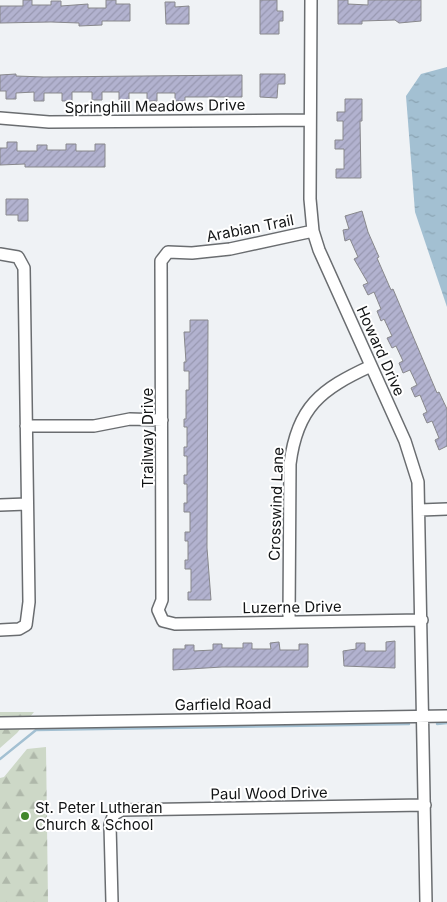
<svg xmlns="http://www.w3.org/2000/svg" width="447" height="902" font-family="Inter,sans-serif">
  <style>
    .forest { fill: url(#forest-firs) }
    .water { fill: url(#water-ripples) }
    .lines { fill: none; stroke-linecap: round; stroke-linejoin: round }
    .stream { stroke: #a3c0d2; stroke-width: 2.5 }
    .building { fill: url(#building-hatch); stroke: #88888c }
    .minor-casing { stroke: #6a6d70; stroke-width: 14 }
    .minor { stroke: #fff; stroke-width: 11 }
    .poi-dot { fill: #42872b; stroke: #fff; stroke-width: 2 }
    .labels { text-anchor: middle; dominant-baseline: central; stroke-width: 4; stroke-linejoin: round; paint-order: stroke }
    .street-label { font-size: 15px; fill: #121415; stroke: #fff }
    .poi-label { font-size: 15px; fill: #121415; stroke: #fff; text-anchor: start }
  </style>
  <defs>
    <pattern id="forest-firs" width="22" height="20" patternUnits="userSpaceOnUse" patternTransform="scale(1.25)"><rect width="22" height="20" fill="#cdd8c7"/><path d="M5 1l3.5 6h-7zM16 11l3.5 6h-7z" fill="#afb8aa"/></pattern>
    <pattern id="water-ripples" width="26" height="14" patternUnits="userSpaceOnUse" patternTransform="scale(1.25)"><rect width="26" height="14" fill="#a3c0d2"/><path d="M2 4q2-2 4 0t4 0M15 11q2-2 4 0t4 0" fill="none" stroke="#8ba4b3"/></pattern>
    <pattern id="building-hatch" width="6" height="6" patternUnits="userSpaceOnUse" patternTransform="scale(1.25)"><rect width="6" height="6" fill="#b2b2cf"/><path d="M-1 1l2-2M0 6l6-6M5 7l2-2" fill="none" stroke="#9898b1"/></pattern>
  </defs>
  <rect width="100%" height="100%" fill="#eff2f5"/>
  <path class="forest" d="M 0,712 L 34,712 L 17,733 L 0,748 Z
    M 46,747 L 48,902 L 0,902 L 0,778 L 4,777 L 27,749 Z"/>
  <path class="water" d="M 447,67 L 447,307 L 415,212 L 406,96 L 421,74 Z"/>
  <g class="lines">
    <path class="stream" d="M 437,724 L 447,723
      M 0,759 L 36,730 L 409,724"/>
  </g>
  <path class="building" d="M 23,0 L 32,0 L 32,5 L 51,5 L 51,1 L 61,1 L 61,6 L 88,4 L 88,8 L 106,8 L 106,0 L 116,0 L 116,4 L 130,4 L 130,21 L 102,21 L 102,25 L 79,26 L 79,23 L 51,22 L 0,23 L 0,6 L 23,6 Z
    M 260,0 L 277,0 L 277,11 L 283,11 L 283,21 L 279,21 L 279,34 L 260,34 Z
    M 338,0 L 348,0 L 348,4 L 368,5 L 368,0 L 421,0 L 421,21 L 399,23 L 395,20 L 362,21 L 362,24 L 338,24 Z
    M 165,2 L 175,2 L 175,7 L 189,6 L 189,24 L 166,24 Z
    M 16,74 L 16,76 L 44,77 L 242,75 L 242,97 L 185,97 L 185,101 L 175,101 L 175,93 L 157,93 L 157,101 L 147,101 L 147,93 L 129,93 L 129,100 L 119,100 L 119,92 L 102,92 L 102,100 L 92,100 L 92,92 L 72,92 L 72,101 L 62,101 L 62,93 L 44,93 L 44,101 L 34,101 L 34,92 L 16,93 L 16,99 L 6,99 L 6,91 L 0,91 L 0,75 Z
    M 260,74 L 285,74 L 285,84 L 278,84 L 277,98 L 260,97 Z
    M 345,99 L 362,99 L 362,121 L 360,121 L 361,178 L 336,178 L 336,169 L 344,169 L 344,149 L 335,149 L 335,140 L 343,140 L 343,121 L 337,121 L 337,112 L 345,112 Z
    M 7,142 L 17,142 L 17,151 L 37,151 L 37,145 L 47,145 L 47,150 L 66,150 L 66,144 L 76,144 L 76,151 L 95,151 L 95,144 L 105,144 L 105,167 L 25,167 L 25,164 L 0,165 L 0,148 L 7,148 Z
    M 6,199 L 28,199 L 28,221 L 18,221 L 18,215 L 6,215 Z
    M 362,211 L 368,232 L 379,257 L 377,258 L 391,290 L 393,289 L 437,393 L 439,392 L 447,409 L 447,446 L 439,450 L 435,440 L 439,438 L 432,421 L 427,423 L 423,414 L 427,412 L 420,395 L 415,397 L 411,388 L 417,385 L 410,370 L 403,373 L 399,363 L 403,361 L 396,346 L 392,348 L 387,338 L 392,336 L 384,319 L 381,321 L 377,311 L 381,309 L 374,292 L 368,295 L 363,285 L 368,283 L 354,259 L 358,257 L 350,239 L 345,241 L 343,230 L 349,229 L 345,216 Z
    M 190,320 L 208,320 L 207,548 L 211,600 L 188,600 L 188,592 L 191,592 L 191,569 L 185,569 L 185,560 L 188,560 L 188,541 L 185,541 L 185,532 L 190,532 L 190,512 L 184,512 L 184,503 L 187,503 L 187,484 L 184,484 L 184,475 L 187,475 L 187,456 L 184,456 L 184,447 L 187,447 L 187,427 L 184,427 L 184,419 L 186,419 L 186,390 L 189,390 L 189,371 L 184,371 L 184,362 L 186,362 L 184,332 L 190,332 Z
    M 395,641 L 395,668 L 344,666 L 343,651 L 356,649 L 356,643 L 365,643 L 365,651 L 386,651 L 386,642 Z
    M 279,642 L 280,650 L 299,650 L 299,644 L 308,644 L 308,667 L 222,667 L 173,670 L 173,649 L 185,649 L 185,645 L 194,645 L 194,651 L 213,650 L 213,644 L 222,644 L 222,648 L 243,648 L 243,643 L 252,643 L 252,649 L 271,649 L 270,643 Z"/>
  <g class="lines">
    <defs>
      <path id="minor" d="M 311,0 L 310,199 L 313,231 L 319,250 L 405,441 L 418,482 L 426,902
        M 0,118 L 49,122 L 310,120
        M 313,231 L 230,249 L 192,253 L 168,252 L 161,261 L 162,600 L 158,610 L 163,621 L 175,624 L 422,620
        M 0,254 L 18,257 L 24,268 L 29,602 L 26,625 L 19,629 L 0,630
        M 26,426 L 94,426 L 130,419 L 162,420
        M 0,505 L 27,504
        M 420,510 L 447,509
        M 289,621 L 290,464 C 297,407 321,389 371,366
        M 0,723 L 447,716
        M 112,902 L 110,825 L 114,814 L 122,810 L 425,805"/>
    </defs>
    <use href="#minor" class="minor-casing"/>
    <use href="#minor" class="minor"/>
  </g>
  <circle class="poi-dot" cx="25" cy="816" r="5"/>
  <g class="labels">
    <g class="street-label">
      <text transform="translate(155 106) rotate(-1)">Springhill Meadows Drive</text>
      <text transform="translate(250 228) rotate(-11)">Arabian Trail</text>
      <text transform="translate(381 351) rotate(66)">Howard Drive</text>
      <text transform="translate(147 438) rotate(-90)">Trailway Drive</text>
      <text transform="translate(276 504) rotate(-88)">Crosswind Lane</text>
      <text transform="translate(292 607) rotate(-1)">Luzerne Drive</text>
      <text transform="translate(223 704) rotate(-1)">Garfield Road</text>
      <text transform="translate(269 793) rotate(-1)">Paul Wood Drive</text>
    </g>
    <g class="poi-label">
      <text x="35" y="807">St. Peter Lutheran<tspan x="35" dy="17">Church &amp; School</tspan></text>
    </g>
  </g>
</svg>
